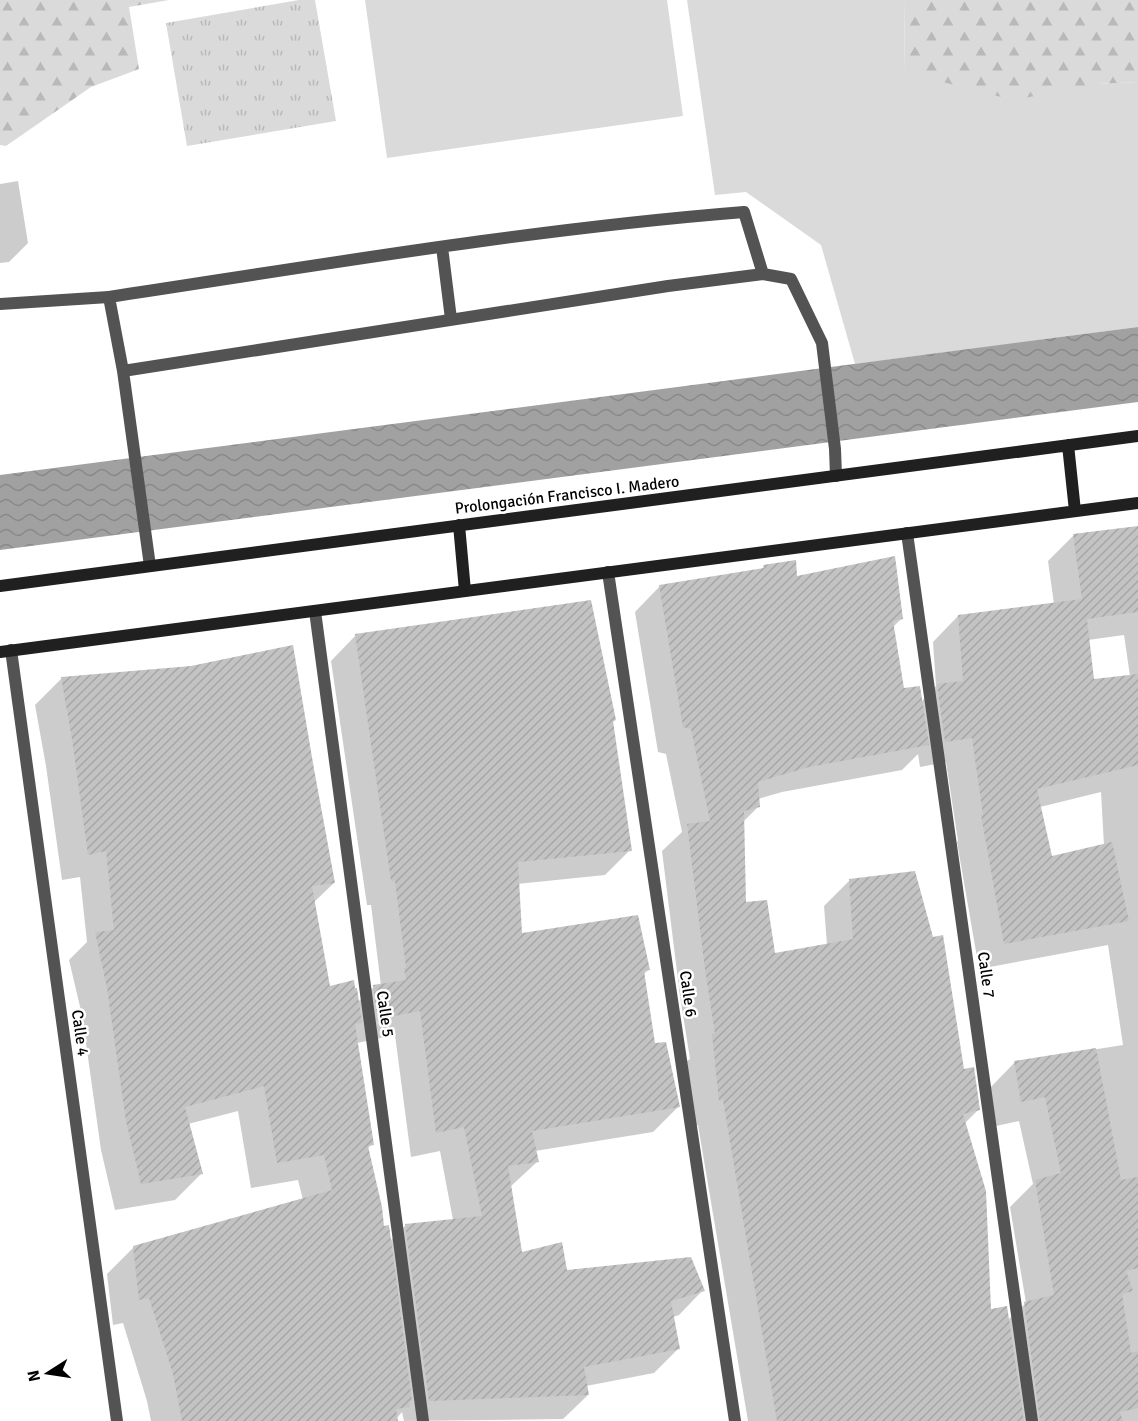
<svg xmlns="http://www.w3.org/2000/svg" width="1138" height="1421" font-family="Signika,sans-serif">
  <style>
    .grass { fill: #dadada }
    .forest { fill: url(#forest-firs) }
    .park { fill: url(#park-tufts) }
    .water { fill: url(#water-waves) }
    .shadow { fill: #0003; fill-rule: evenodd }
    .building { fill: url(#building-hatch) }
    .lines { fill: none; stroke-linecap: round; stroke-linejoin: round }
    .lane { stroke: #535353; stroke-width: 12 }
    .street { stroke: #535353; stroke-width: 12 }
    .secondary { stroke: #202020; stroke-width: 12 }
    .labels { text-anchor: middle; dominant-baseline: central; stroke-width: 5; stroke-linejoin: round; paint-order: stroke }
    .street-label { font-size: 16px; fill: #000; stroke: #fff }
  </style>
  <defs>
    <pattern id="forest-firs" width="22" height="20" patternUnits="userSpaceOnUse" patternTransform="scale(1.5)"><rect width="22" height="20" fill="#dadada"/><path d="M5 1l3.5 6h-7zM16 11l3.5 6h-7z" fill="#b9b9b9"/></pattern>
    <pattern id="park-tufts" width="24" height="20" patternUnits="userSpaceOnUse" patternTransform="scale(1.5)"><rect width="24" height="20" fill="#dadada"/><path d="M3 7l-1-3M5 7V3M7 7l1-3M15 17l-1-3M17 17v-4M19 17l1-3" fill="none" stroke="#b9b9b9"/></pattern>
    <pattern id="water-waves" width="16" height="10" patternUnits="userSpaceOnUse" patternTransform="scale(1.5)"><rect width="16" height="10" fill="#a1a1a1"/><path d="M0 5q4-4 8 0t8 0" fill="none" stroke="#898989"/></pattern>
    <pattern id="building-hatch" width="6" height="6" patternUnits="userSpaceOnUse" patternTransform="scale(1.5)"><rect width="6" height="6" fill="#c3c3c3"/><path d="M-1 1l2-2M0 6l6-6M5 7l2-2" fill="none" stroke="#a6a6a6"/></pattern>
  </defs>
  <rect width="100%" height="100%" fill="#fff"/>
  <path class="grass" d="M 365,0 L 667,0 L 683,116 L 387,158 Z
    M 687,0 L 905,0 L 904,72 L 1098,84 L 1138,82 L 1138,327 L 855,364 L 821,245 L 746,192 L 715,195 Z"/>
  <path class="forest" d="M 0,0 L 169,0 L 129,7 L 139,69 L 91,87 L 6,146 L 0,145 Z
    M 905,0 L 1138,0 L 1138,82 L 1098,84 L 1013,100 L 904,72 Z"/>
  <path class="park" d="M 299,0 L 315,0 L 336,121 L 187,146 L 166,23 Z"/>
  <path class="water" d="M 1138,327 L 1138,402 L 0,550 L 0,475 Z"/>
  <path class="shadow" d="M 18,181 L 28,243 L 9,262 L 0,263 L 0,184 Z
    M 1138,527 L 1138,1421 L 748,1421 L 698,1125 L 694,1126 L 687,1061 L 690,1059 L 680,996 L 662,851 L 682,832 L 666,754 L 658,752 L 635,612 L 660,586 L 760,570 L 764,567 L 902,618 L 893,627 L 903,690 L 921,702 L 936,686 L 933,642 L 958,616 L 1054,604 L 1048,561 L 1073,536 ZM 1124,635 L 1130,676 L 1093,681 L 1088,640 ZM 918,754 L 920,767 L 946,762 L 958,841 L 957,842 L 979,969 L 1108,945 L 1123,1045 L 1015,1062 L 990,1088 L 996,1126 L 1019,1121 L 1033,1184 L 1010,1207 L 1026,1303 L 1008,1320 L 990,1311 L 964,1124 L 978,1110 L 962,1071 L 850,880 L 824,906 L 827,945 L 774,954 L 744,904 L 743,822 L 759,806 L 758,799 L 782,792 L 902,770 ZM 1101,792 L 1104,846 L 1051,858 L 1040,807 Z
    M 355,636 L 615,720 L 612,723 L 630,850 L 605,875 L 517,884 L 520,934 L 648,970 L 643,975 L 654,1045 L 678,1107 L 653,1132 L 535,1151 L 537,1162 L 510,1187 L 521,1254 L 566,1272 L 703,1290 L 679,1315 L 673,1317 L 679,1348 L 654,1373 L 586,1386 L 588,1395 L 563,1419 L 404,1421 L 402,1412 L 396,1419 L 397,1421 L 151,1421 L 147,1401 L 123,1323 L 113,1325 L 107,1274 L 134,1247 L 303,1200 L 298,1180 L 251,1188 L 238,1111 L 188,1124 L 201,1174 L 175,1200 L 115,1210 L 101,1150 L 82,1015 L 69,960 L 87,942 L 80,877 L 62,880 L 46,766 L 35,705 L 62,678 L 334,883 L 313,903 L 329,988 L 357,1003 L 374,987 L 381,986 L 371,905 L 367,905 L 331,661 ZM 395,1035 L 411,1157 L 440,1151 L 453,1220 L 406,1225 L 389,1242 L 383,1228 L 367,1149 L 372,1144 L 357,1043 Z"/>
  <path class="building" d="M 1138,526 L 1138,612 L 1087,619 L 1094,679 L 1138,674 L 1138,765 L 1037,789 L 1052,856 L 1112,842 L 1129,921 L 1004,944 L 981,815 L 983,815 L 972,738 L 945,742 L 937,684 L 963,681 L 958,615 L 1082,599 L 1073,534 Z
    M 895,556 L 903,619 L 893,621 L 904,688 L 920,686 L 929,745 L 809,767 L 758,782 L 760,807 L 744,811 L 746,902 L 767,900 L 775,953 L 853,939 L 849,879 L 915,871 L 933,937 L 943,935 L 964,1069 L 974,1067 L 980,1110 L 963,1114 L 986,1191 L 991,1309 L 1007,1306 L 1024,1421 L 777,1421 L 723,1100 L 719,1101 L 712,1034 L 715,1034 L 705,969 L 687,824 L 710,821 L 691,729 L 683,727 L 659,585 L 764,568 L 763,565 L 796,560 L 797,576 Z
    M 591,600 L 616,720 L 613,721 L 632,851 L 518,862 L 522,933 L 638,915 L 650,970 L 644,971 L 655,1043 L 666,1042 L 680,1107 L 532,1131 L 539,1162 L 508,1166 L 522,1252 L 562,1242 L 567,1270 L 691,1257 L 705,1291 L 671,1301 L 680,1349 L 584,1367 L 589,1395 L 429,1401 L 405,1224 L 482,1216 L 464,1127 L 436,1133 L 420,1011 L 378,1019 L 373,985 L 406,980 L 404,968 L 406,968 L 395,881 L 391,881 L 355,634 Z
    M 293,645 L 314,769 L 335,883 L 312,886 L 330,986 L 354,980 L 355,988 L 357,988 L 362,1023 L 355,1024 L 374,1145 L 368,1146 L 382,1207 L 384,1226 L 389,1225 L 412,1401 L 409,1402 L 410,1407 L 396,1409 L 398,1421 L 182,1421 L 173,1374 L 149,1298 L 139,1300 L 133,1246 L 332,1190 L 324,1155 L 277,1163 L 264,1086 L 185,1107 L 203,1174 L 141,1184 L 126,1121 L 107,988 L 95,932 L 114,930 L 106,851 L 88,855 L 72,739 L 61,677 L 191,666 Z
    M 1096,1048 L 1121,1180 L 1138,1177 L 1138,1268 L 1126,1271 L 1133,1291 L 1122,1294 L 1131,1353 L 1138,1351 L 1138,1408 L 1120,1412 L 1123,1421 L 1040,1421 L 1024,1302 L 1054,1295 L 1035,1180 L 1061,1173 L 1045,1097 L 1021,1102 L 1014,1061 Z"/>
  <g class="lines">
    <path class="lane" d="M 442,247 L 451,319
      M 123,371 L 668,286 L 763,274 L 791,279 L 822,343 L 835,449 L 836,476
      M 150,566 L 123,371 L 109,297 C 320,265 531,229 744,212 L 763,274"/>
    <path class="street" d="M 0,304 L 109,297
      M 907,533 L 1032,1421
      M 608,572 L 735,1421
      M 315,611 L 423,1421
      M 11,650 L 117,1421"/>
    <path class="secondary" d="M 1068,445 L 1075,511
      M 459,525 L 465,591
      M 0,586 L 1138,436
      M 0,652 L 1138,503"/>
  </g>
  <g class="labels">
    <g class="street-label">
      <text transform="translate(567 495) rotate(-7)">Prolongación Francisco I. Madero</text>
      <text transform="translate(986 975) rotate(82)">Calle 7</text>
      <text transform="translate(688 994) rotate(82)">Calle 6</text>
      <text transform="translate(385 1014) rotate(82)">Calle 5</text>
      <text transform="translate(80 1033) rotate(82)">Calle 4</text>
    </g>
  </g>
  <g transform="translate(48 1373) rotate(258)" stroke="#ffffff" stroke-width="4.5" paint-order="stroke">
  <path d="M0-4.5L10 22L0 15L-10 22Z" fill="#000000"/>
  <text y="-9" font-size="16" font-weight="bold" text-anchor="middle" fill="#000000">N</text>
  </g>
</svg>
